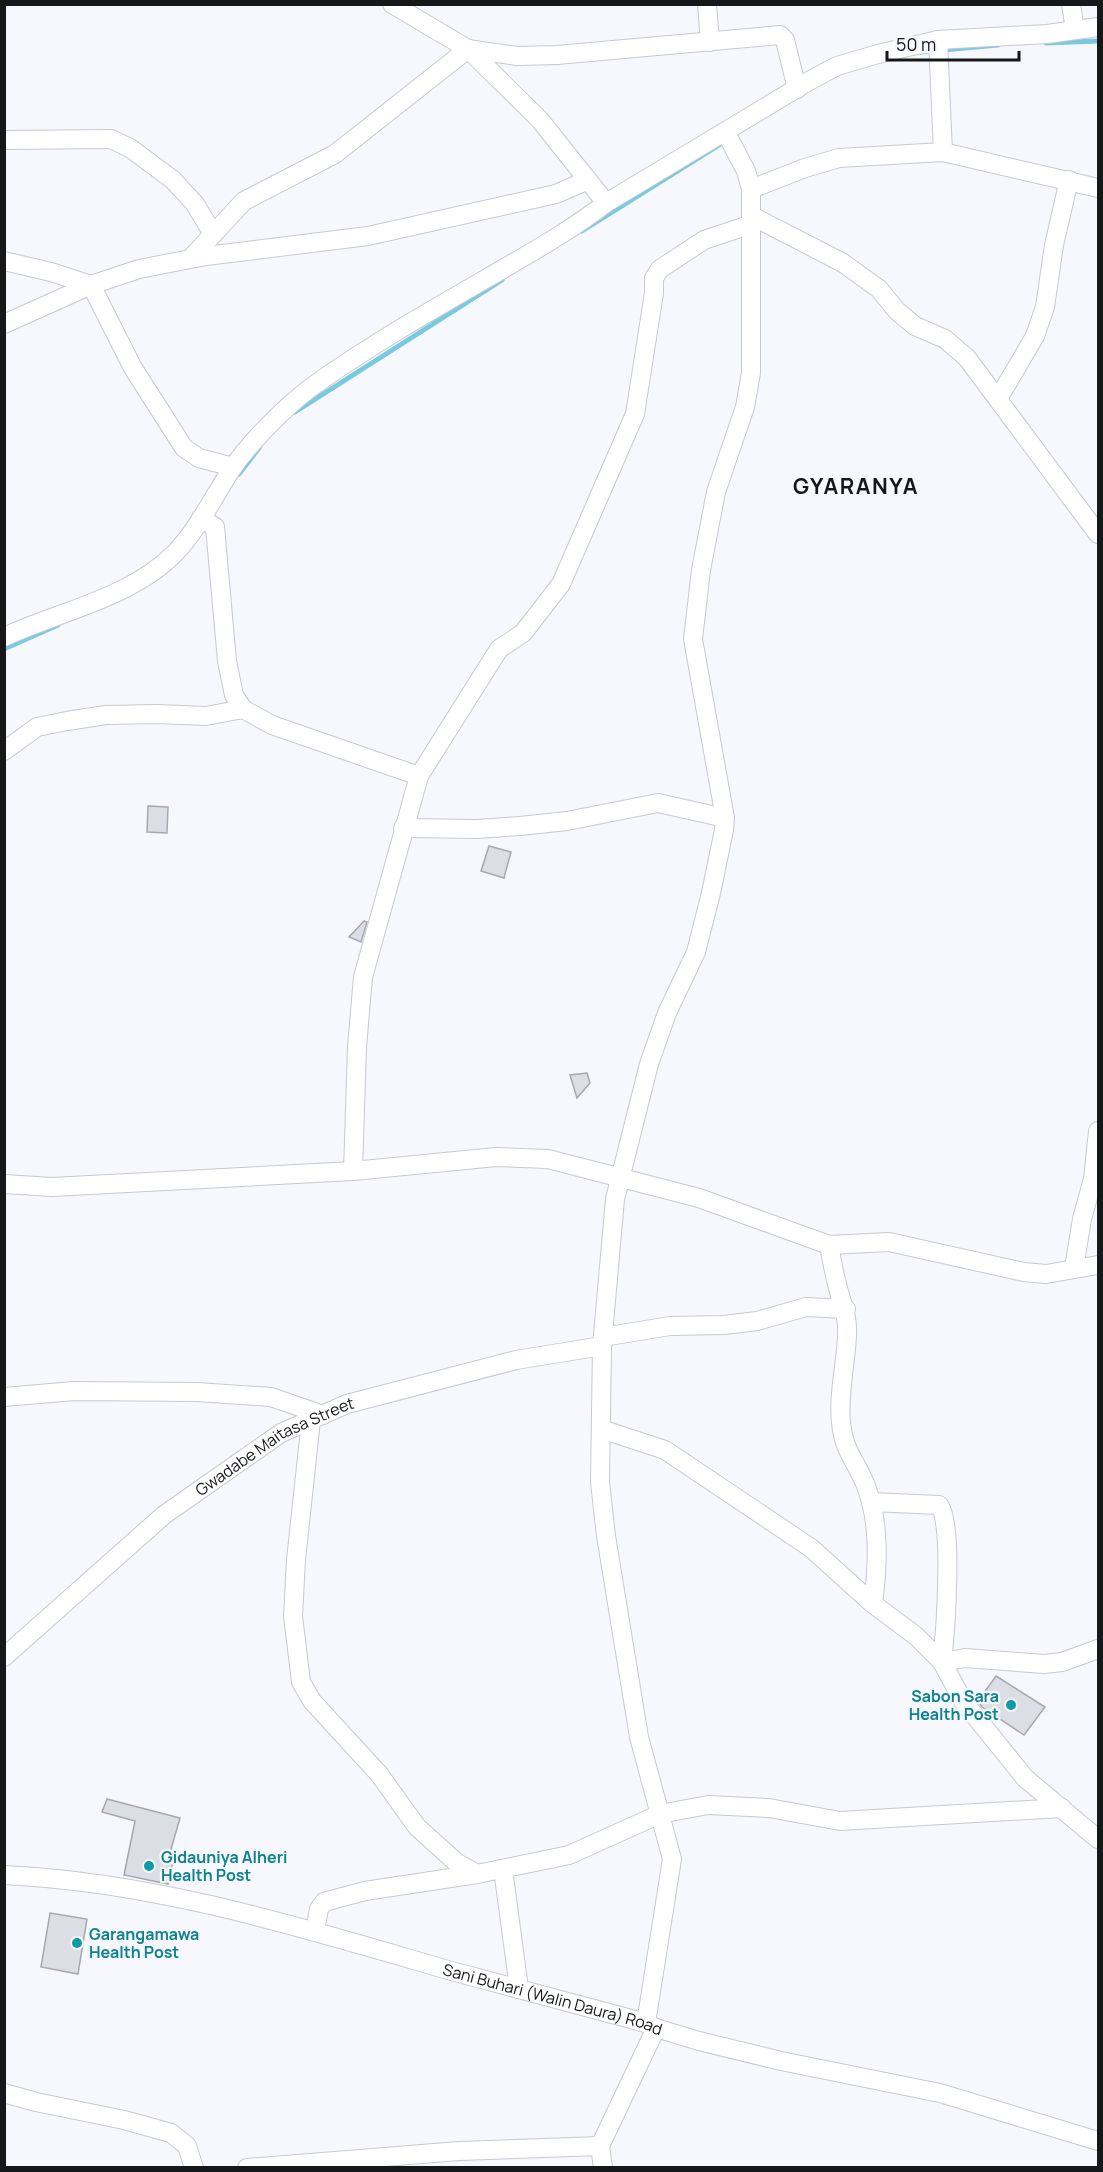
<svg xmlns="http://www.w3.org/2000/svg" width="1103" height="2172" font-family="Manrope,sans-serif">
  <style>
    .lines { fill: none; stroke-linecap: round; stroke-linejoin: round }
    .stream { stroke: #77cadf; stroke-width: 5 }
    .building { fill: #dcdee5; stroke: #a7a8af; stroke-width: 1.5 }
    .minor-casing { stroke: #c7c9d0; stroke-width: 20 }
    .minor { stroke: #fff; stroke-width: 18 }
    .culture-dot { fill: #0f9aa8; stroke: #f7f8fe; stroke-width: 2 }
    .labels { text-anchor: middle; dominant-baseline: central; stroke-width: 4.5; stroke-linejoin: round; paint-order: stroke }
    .street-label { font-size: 16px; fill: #161719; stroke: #f7f8fe }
    .culture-label { font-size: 16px; font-weight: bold; fill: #0d838f; stroke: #f7f8fe; text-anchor: start }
    .district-label { font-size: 22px; font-weight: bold; letter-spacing: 1.5px; fill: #161719; stroke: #f7f8fe }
  </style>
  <rect width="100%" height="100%" fill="#f7f8fe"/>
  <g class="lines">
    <path class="stream" d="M 1046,43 L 1098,41
      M 921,52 L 998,45
      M 582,231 L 724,142
      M 295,412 L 502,280
      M 239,474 L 259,448
      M 4,649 L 58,625"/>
  </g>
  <path class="building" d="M 148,806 L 168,807 L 167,833 L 147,832 Z
    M 489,846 L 511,852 L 504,878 L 481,871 Z
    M 364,921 L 367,922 L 361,942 L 349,937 Z
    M 587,1073 L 590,1083 L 577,1098 L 570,1075 Z
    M 996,1676 L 1045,1707 L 1024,1735 L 982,1707 L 978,1701 Z
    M 107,1799 L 180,1818 L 169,1856 L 174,1858 L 168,1884 L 124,1875 L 135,1821 L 102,1812 Z
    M 50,1913 L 87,1919 L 78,1974 L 41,1967 Z"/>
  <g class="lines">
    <defs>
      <g id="minor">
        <path d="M 392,4 L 468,49 L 540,120 L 606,203"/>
        <path d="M 707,4 L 710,42"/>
        <path d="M 1071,4 L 1075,30"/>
        <path d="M 938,40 L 943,152"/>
        <path d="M 4,140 L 111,139 L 130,148 L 173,180 L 195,204 L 213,234"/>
        <path d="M 751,189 L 805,168 L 839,158 L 943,152 L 1098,188"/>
        <path d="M 752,216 L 843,263 L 879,289 L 897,311 L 915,326 L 945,339 L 967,358 L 1098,534"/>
        <path d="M 191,258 L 244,201 L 335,154 L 468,49 L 517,56 L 557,55 L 780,35 L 785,40 L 797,89"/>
        <path d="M 4,261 L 51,272 L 91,285 L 133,368 L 184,448 L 199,458 L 233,467"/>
        <path d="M 4,324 L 91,285 L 139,269 L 206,256 L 368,236 L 556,194 L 588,180"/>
        <path d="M 998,399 L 1035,336 L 1045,307 L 1054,245 L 1069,180"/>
        <path d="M 201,518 L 215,527 L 227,661 L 234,695 L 243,709 L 272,725 L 419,776"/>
        <path d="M 4,637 C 60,611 131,598 175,553 C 198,529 213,498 231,470 C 249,443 287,405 313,386 C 373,343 439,306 503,269 C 539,248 574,228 606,203 L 809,81 L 837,66 L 878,54 L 938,40 L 1047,34 L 1098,27"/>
        <path d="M 4,751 L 37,727 L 67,721 L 106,715 L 157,714 L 206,716 L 243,709"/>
        <path d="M 403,828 L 477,829 L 520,826 L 567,821 L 658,803 L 725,818"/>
        <path d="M 353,1171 L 357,1047 L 363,977 L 419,776 L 499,649 L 523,633 L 561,584 L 635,414 L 654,293 L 654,278 L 660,269 L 704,240 L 752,224"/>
        <path d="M 4,1184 L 52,1187 L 353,1171 L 496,1157 L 548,1159 L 699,1198 L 829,1245 L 889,1242 L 1024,1272 L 1046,1274 L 1098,1265"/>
        <path d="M 829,1245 C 832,1262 835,1279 840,1295 C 844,1309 848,1320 847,1335 C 846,1364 838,1393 841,1422 C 843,1451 857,1462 866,1486 C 880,1523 878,1565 873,1604"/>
        <path d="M 1074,1268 L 1082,1219 L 1093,1179 L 1098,1131"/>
        <path d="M 603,1337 L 670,1326 L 724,1325 L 757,1321 L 806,1307 L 846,1309"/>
        <path d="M 4,1397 L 74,1391 L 197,1392 L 271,1397 L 323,1415"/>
        <path d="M 311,1420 L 296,1560 L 293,1616 L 301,1682 L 312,1701 L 379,1774 L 417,1827 L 457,1863 L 477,1874"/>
        <path d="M 601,1429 L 665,1450 L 811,1548 L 873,1604 L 916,1636 L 942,1662 L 963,1701 L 1025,1778 L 1098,1839"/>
        <path d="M 871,1502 L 939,1505 C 954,1522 945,1636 942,1662 L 965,1658 L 1044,1664 L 1062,1662 L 1098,1649"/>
        <path id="s1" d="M 4,1657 L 164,1515 L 281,1433 L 347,1404 L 516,1360 L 602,1346"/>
        <path d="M 503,1869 L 519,1989"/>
        <path id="s2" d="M 4,1875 C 157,1882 303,1928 448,1970 C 514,1988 580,2005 646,2023 L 656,2028 L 699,2041 L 781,2061 L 940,2093 L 1098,2141"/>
        <path d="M 315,1931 L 319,1909 L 324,1902 L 365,1891 L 477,1874 L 569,1855 L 660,1814 L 708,1805 L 769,1808 L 840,1821 L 1062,1808"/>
        <path d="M 646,2023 L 672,1859 L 639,1737 L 606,1536 L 600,1482 L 602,1346 L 615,1199 L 649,1064 L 667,1013 L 696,952 L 711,893 L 724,830 L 725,818 L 693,639 L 701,570 L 716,492 L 745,407 L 751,373 L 751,189 L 746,171 L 726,133"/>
        <path d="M 4,2093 L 36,2102 L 124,2120 L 171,2133 L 187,2146 L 194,2168"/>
        <path d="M 247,2168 L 459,2151 L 600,2146"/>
        <path d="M 603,2168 L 600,2146 L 656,2028"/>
      </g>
    </defs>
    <use href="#minor" class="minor-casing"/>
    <use href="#minor" class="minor"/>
  </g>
  <g class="culture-dot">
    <circle cx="1011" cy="1705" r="6"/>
    <circle cx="149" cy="1866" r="6"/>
    <circle cx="77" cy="1943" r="6"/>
  </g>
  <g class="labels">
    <g class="street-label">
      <text stroke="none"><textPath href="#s1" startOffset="345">Gwadabe Maitasa Street</textPath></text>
      <text stroke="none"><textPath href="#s2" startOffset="564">Sani Buhari (Walin Daura) Road</textPath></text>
    </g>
    <g class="culture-label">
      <text x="999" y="1696" text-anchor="end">Sabon Sara<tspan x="999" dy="18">Health Post</tspan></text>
      <text x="161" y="1857">Gidauniya Alheri<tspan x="161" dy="18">Health Post</tspan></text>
      <text x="89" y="1934">Garangamawa<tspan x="89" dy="18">Health Post</tspan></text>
    </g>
    <g class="district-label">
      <text x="856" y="486">GYARANYA</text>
    </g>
  </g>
  <rect width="1103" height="2172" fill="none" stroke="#161719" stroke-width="12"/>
  <path d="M887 51v9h132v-9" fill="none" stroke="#161719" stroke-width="3"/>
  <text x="896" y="51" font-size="18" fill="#161719" stroke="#f7f8fe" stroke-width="4.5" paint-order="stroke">50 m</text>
</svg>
